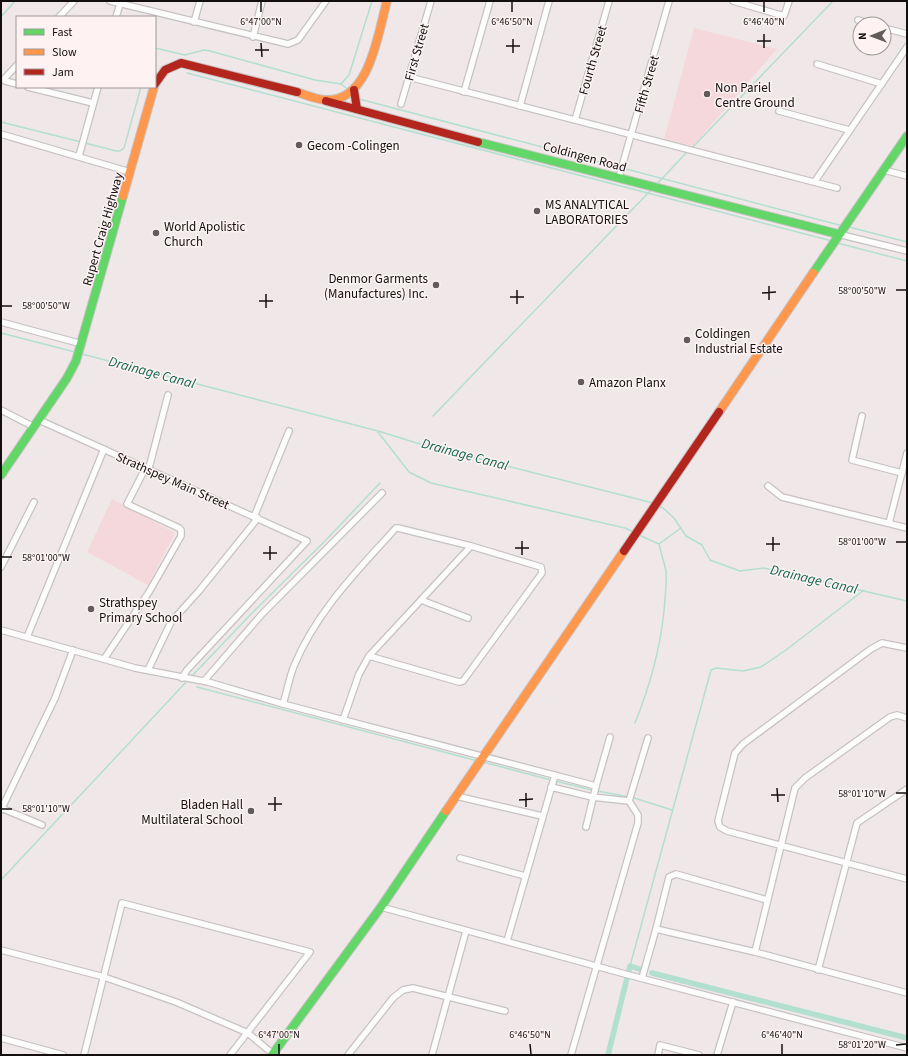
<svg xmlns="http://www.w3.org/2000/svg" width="908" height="1056" font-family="'Source Sans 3',sans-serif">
<rect width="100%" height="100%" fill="#f0e8e8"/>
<g fill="#f5d8db">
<path d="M694,28L777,49L693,146L664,139Z"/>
<path d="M112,499L175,533L148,585L87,552Z"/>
</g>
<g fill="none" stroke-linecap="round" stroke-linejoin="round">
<g stroke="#b2dfd0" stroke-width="1.5">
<path d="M1,17L15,1"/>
<path d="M155,48L185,55L204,50L210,51L315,80L341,84L349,75L372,1"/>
<path d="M187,73L832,241"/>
<path d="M341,84L349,90"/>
<path d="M359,99L843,226"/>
<path d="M1,122L81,142"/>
<path d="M85,143L116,151H120L124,148L141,87"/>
<path d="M691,149L833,1"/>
<path d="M656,185L688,151"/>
<path d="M849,227L907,242"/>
<path d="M837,243L907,261"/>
<path d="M1,333L75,352"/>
<path d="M82,354L378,431L420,444L653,503"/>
<path d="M433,416L652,189"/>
<path d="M378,432L409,472L431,483L625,528L634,532"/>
<path d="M658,506L663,508L674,518L686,536L702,545L710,560L740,571L764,568L907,601"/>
<path d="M639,535L659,544"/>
<path d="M191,677L254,611L325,541L380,483"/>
<path d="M197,687L478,761"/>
<path d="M635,723C650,686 660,650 664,611C665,598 667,584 666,571C664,562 661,553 659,544L681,528"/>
<path d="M483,762L551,780"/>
<path d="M555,781L592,790L634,798L672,810"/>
<path d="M1,880L188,680"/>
<path d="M630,966L711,670L716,668L743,671L761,667L786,650L864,590"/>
</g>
<g stroke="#b2dfd0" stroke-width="5.5">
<path d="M652,973L907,1038"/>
<path d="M608,1055L630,966L642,970"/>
</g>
<g stroke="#c7c2c2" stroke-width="8">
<g id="street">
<path d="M110,1L288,44L298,40L326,1"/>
<path d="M733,1L784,16L789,1"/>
<path d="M59,17L74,1"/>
<path d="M116,17L120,4"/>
<path d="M858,20L871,24"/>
<path d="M194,22L200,1"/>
<path d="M884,28L907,34"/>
<path d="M253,37L262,1"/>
<path d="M817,64L882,84"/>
<path d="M17,65L5,78V81L17,84"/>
<path d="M409,77L837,188"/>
<path d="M28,87L93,103"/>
<path d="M464,92L490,1"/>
<path d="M401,104L431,1"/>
<path d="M520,106L549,1"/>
<path d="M779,111L849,130"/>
<path d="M575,120L609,1"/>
<path d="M1,134L130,172"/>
<path d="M79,156L98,87"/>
<path d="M884,170L907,176"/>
<path d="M619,177L669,1"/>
<path d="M815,181L907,47"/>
<path d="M838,234L907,251"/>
<path d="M1,322L82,344"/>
<path d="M1,410L34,427"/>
<path d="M862,416L852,460L902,473"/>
<path d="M39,420L307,541L187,670L182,678"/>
<path d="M149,468L168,395"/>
<path d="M768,486L782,497L907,528"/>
<path d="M254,517L289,431"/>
<path d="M889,523L907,453"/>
<path d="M1,567L34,502"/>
<path d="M421,600L468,618"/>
<path d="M1,630L135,668L208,682L283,704L596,786L610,737"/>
<path d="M27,637L104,449"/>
<path d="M907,648L882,643L871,649L743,744L735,753L718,821L720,827L727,831L907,879"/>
<path d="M104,659L149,592L181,536V530L179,528L127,504L146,467"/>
<path d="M148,670L171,622L199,591L258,518"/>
<path d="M204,681L262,614L382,493"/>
<path d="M283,704C287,692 289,678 294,666C316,612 357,571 396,528H398L471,546L541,567L542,573L463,681L459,682L369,656"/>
<path d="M343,720L359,674L369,656L471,546"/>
<path d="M551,787L592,797L629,801"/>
<path d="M456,796L542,816"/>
<path d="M1,808L42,825"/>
<path d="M1,810L55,698L73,650"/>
<path d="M586,827L596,786"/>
<path d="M460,858L525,876"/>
<path d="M381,907L625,974L907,1048"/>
<path d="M656,929L669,877L676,874L767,900"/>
<path d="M507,941L555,775"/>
<path d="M1,950L104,977L176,1002L248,1033L273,1054"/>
<path d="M755,952L795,788L805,778L890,717L897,715L907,718"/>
<path d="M818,970L857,823L907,789"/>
<path d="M642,978L656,929L755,952L907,993"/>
<path d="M1,1038L63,1055"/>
<path d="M84,1055L122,903L310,952L230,1055"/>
<path d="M348,1055L393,998L403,990L413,988L505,1011"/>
<path d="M432,1055L466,931"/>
<path d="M571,1055L638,823V815L629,801L648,738"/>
<path d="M658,1055L660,1045L699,1055"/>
<path d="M717,1055L733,1002"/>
</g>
</g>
<g stroke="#c7c2c2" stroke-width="10">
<g id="fast">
<path d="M478,142L838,234"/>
<path d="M813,273L907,136"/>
<path d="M1,475L67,378L76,361L123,196"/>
<path d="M272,1055L381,907L446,811"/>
</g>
</g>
<g stroke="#c7c2c2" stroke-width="10">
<g id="slow">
<path d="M297,92C306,95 317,100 327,100C370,101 378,33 387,1"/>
<path d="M123,196L154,87"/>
<path d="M719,412L813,273"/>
<path d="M446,811L624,551"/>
</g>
</g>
<g stroke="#c7c2c2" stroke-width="10">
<g id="jam">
<path d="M155,84L165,70L181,63L297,92"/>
<path d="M354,90L357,109"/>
<path d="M326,101L478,142"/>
<path d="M624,551L719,412"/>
</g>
</g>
<use href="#street" stroke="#fdfcfc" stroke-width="5.5"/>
<use href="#fast" stroke="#63d668" stroke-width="8"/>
<use href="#slow" stroke="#ff974d" stroke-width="8"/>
<use href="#jam" stroke="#b3261e" stroke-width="8"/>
</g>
<path fill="none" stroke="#140f0f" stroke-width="1.5" d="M261,2V12M512,2V12M764,2V12M764,34V48M513,39V53M757,41H771M261,43L262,57M506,46H520M255,50H269M769,286V300M517,290V304M896,290H906M762,293L776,292M266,294V308M510,297H524M259,301H273M2,306H12M773,537V551M522,541V555M896,542H906M766,544H780M270,546V560M515,548H529M263,553H277M2,557H12M777,788L778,802M526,793V807M896,793H906M771,795H785M275,797V811M519,800L533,799M268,804H282M2,809H12M279,1044V1054M530,1044L531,1054M782,1044V1054M896,1045L906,1044"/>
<g fill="#615b5b" stroke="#fef2f3" stroke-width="1.5">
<circle cx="707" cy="94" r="4"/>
<circle cx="299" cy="145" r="4"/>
<circle cx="537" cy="211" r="4"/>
<circle cx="156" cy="233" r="4"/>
<circle cx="436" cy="285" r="4"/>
<circle cx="687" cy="340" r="4"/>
<circle cx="581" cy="382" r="4"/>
<circle cx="91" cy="609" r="4"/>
<circle cx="251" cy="811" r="4"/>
</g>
<g text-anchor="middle" stroke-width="3" stroke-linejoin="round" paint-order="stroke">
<g font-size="13" fill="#140f0f" stroke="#fef2f3">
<text transform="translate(416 52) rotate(-74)" y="5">First Street</text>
<text transform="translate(592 60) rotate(-74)" y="5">Fourth Street</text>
<text transform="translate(646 84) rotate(-74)" y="5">Fifth Street</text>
<text transform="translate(585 156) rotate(15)" y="5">Coldingen Road</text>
<text transform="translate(102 229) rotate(-74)" y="5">Rupert Craig Highway</text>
<text transform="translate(173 480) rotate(24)" y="5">Strathspey Main Street</text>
</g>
<g font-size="13" fill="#140f0f" stroke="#fef2f3" text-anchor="start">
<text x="715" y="92">Non Pariel<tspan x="715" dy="15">Centre Ground</tspan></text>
<text x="307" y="150">Gecom -Colingen</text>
<text x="545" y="209">MS ANALYTICAL<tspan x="545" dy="15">LABORATORIES</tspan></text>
<text x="164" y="231">World Apolistic<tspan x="164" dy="15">Church</tspan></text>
<text x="428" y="283" text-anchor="end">Denmor Garments<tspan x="428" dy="15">(Manufactures) Inc.</tspan></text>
<text x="695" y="338">Coldingen<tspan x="695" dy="15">Industrial Estate</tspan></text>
<text x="589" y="387">Amazon Planx</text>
<text x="99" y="607">Strathspey<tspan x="99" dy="15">Primary School</tspan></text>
<text x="243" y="809" text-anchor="end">Bladen Hall<tspan x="243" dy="15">Multilateral School</tspan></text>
</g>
<g font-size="14" font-style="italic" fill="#0f6651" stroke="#fef2f3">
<text transform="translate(152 372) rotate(15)" y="5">Drainage Canal</text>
<text transform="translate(465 454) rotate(15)" y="5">Drainage Canal</text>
<text transform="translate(814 579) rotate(13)" y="5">Drainage Canal</text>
</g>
</g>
<g font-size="10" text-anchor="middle" fill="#140f0f" stroke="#fef2f3" stroke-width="3" stroke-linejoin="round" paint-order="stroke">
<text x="261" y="25">6°47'00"N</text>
<text x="512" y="25">6°46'50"N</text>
<text x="764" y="25">6°46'40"N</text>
<text x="862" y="294">58°00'50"W</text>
<text x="46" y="309">58°00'50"W</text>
<text x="862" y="545">58°01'00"W</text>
<text x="46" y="561">58°01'00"W</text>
<text x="862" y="797">58°01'10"W</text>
<text x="46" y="812">58°01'10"W</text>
<text x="279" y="1038">6°47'00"N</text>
<text x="530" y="1038">6°46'50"N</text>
<text x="782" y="1038">6°46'40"N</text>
<text x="862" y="1048">58°01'20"W</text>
</g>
<rect width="908" height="1056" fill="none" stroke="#140f0f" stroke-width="4"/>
<rect x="16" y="16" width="140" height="72" fill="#fef2f3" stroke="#a09798"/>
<rect x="24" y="29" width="20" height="6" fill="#63d668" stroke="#a09798"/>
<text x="52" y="36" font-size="12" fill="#140f0f">Fast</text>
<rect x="24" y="49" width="20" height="6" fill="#ff974d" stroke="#a09798"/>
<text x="52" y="56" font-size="12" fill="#140f0f">Slow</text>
<rect x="24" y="69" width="20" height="6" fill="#b3261e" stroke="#a09798"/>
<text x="52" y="76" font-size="12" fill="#140f0f">Jam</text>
<g transform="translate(872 36) rotate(269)"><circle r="19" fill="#fef2f3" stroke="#a09798"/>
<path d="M0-3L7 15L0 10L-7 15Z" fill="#615b5b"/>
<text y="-6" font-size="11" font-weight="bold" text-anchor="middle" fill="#140f0f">N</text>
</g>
</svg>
